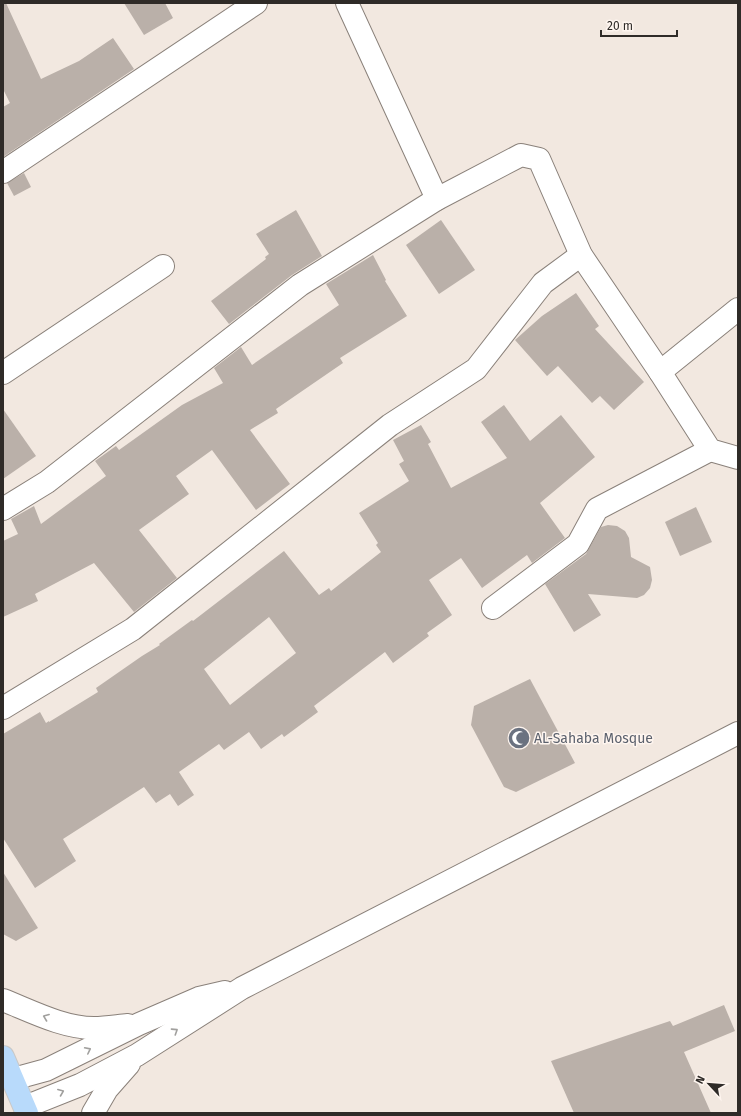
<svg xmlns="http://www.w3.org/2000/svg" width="741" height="1116" font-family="'Fira Sans',sans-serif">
<rect width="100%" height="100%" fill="#f2e8e0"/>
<g fill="#bab0a9" fill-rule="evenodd">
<path d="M3,3H6L41,79L79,61L113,38L134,69L3,157V107L10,103L3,89Z"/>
<path d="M124,3H165L173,18L144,35Z"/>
<path d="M24,173L31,187L14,196L7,183Z"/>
<path d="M296,210L322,256L292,275L229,324L211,301L266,259L265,257L269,254L256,234Z"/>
<path d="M441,220L475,270L439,294L406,245Z"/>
<path d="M373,255L386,280L385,281L407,316L340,358L343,363L276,409L278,413L250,430L290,484L256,510L212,450L176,476L189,494L139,530L177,578L134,612L94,563L35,594L38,601L3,617V541L18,534L11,519L34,506L41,524L106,476L95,461L116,446L119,450L182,405L223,383L214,368L241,347L252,365L339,305L326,284Z"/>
<path d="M576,293L599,326L595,329L644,382L614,410L600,396L592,403L558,366L547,376L515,340L542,316Z"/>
<path d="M504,405L530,441L561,415L595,457L540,503L565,538L532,563L527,555L482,588L461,558L429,580L452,615L427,633L429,636L393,663L385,652L314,706L318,712L284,737L282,734L261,749L249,732L224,750L219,744L179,772L194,795L178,806L170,794L156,803L144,787L63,839L76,861L35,888L3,838V734L40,712L46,723L49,721V722L98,692L96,688L142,656L160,645L159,644L192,620L193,621L284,551L319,595L329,588L331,591L381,552L376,545L378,543L359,513L409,481L399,464L404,461L393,440L421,425L431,442L428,444L451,488L507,458L481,422ZM269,617L296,653L230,705L204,669Z"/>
<path d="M3,409L36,456L3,479Z"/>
<path d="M696,507L712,542L680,556L665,522Z"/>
<path d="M608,525L617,526L625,531L629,538L631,557L650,567L652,580L650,588L644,595L637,598L588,594L601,615L574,632L545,584L586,554L601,527Z"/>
<path d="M530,679L575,763L516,792L504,787L471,725L474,706Z"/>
<path d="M3,872L38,928L16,941L3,934Z"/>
<path d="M724,1005L735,1031L684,1052L711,1113H574L551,1061L670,1021L673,1026Z"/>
</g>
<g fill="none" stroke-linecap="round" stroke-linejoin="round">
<g stroke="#8a817a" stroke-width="24">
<g id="minor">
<path d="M347,3L437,199"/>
<path d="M3,172L256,3"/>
<path d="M660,372L738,309"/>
<path d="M3,373L163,266"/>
<path d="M3,509L47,482L300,285L437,199L521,155L539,159L581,255L660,372L710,450L738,458"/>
<path d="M493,608L578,544L597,509L710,450"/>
<path d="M3,708L133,629L390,425L476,369L543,283L581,255"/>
<path d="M3,1000C31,1011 63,1028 94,1028C105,1028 117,1026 128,1025"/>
<path d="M13,1079L46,1070L139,1024L199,998L225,992"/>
<path d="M25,1107L80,1085L137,1055L242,988L738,733"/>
<path d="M93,1113L107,1089L129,1064"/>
</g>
</g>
<g stroke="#c9c8c7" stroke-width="24">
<path id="major" d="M3,1057L27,1113"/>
</g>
<use href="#minor" stroke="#fff" stroke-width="22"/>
<use href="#major" stroke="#b8dafb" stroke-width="22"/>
</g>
<defs><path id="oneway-chevron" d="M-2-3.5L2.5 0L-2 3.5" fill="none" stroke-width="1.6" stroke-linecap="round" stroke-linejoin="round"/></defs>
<g stroke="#a1a09e">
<use href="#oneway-chevron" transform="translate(46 1017) rotate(-159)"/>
<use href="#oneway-chevron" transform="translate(175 1031) rotate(-33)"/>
<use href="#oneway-chevron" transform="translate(88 1050) rotate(-27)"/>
<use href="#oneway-chevron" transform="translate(61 1092) rotate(-22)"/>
</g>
<defs>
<g id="mosque-disc" transform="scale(1.15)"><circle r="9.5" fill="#6b7280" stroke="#fef5ef"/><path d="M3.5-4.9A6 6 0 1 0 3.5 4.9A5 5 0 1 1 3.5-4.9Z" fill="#fff"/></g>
</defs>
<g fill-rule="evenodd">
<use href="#mosque-disc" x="519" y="738"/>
</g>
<g text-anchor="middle" stroke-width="3" stroke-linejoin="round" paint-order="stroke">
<g font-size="14" fill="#5b616d" stroke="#fef5ef" text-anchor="start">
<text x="534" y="743">AL-Sahaba Mosque</text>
</g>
</g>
<rect width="741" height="1116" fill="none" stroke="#2f2b28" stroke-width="8"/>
<g transform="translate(709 1084) rotate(296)" stroke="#fef5ef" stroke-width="3" paint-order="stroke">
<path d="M0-3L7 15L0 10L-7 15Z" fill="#2f2b28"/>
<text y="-6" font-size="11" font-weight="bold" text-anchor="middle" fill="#2f2b28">N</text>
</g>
<path d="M601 30v6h76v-6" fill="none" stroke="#2f2b28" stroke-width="2"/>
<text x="607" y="30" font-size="12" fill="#2f2b28" stroke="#fef5ef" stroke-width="3" paint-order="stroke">20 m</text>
</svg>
